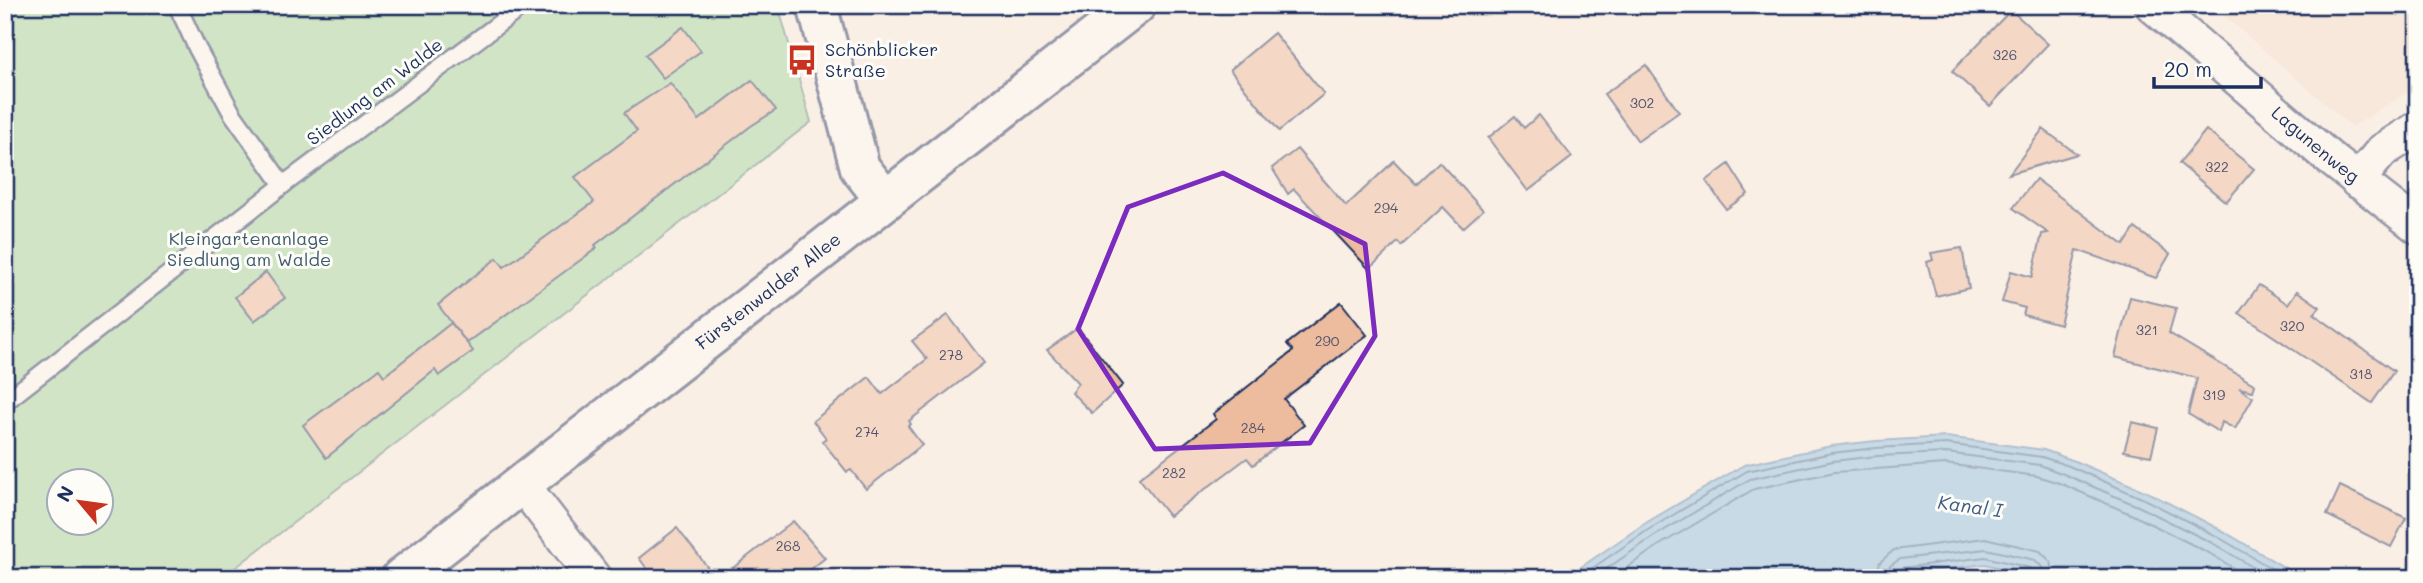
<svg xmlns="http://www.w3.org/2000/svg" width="2423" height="583" font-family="Mali,sans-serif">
<rect width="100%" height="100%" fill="#faefe5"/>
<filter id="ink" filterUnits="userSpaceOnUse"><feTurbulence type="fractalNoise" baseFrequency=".0143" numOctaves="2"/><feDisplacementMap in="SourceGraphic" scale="14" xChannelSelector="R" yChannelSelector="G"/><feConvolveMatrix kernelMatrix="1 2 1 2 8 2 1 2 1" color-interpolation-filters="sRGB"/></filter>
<g filter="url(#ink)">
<path fill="#f6dfcf" d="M2212,5H2418V85L2352,127Z"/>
<path fill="#9fdaa1" stroke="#5d8480" stroke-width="2" fill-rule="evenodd" d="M5,5H778L811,122L222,578H5ZM60,482H102V524H60Z"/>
<path fill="#89c1e7" stroke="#5d87b0" stroke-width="2" d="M1946,437L2044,450L2072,460L2147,492L2221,530L2302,578H2042L1985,564L1875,578H1565L1644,524L1744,465L1831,446L1876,441Z"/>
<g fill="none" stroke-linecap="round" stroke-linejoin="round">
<g stroke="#476995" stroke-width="2">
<path d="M1578,578L1648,530L1747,471L1832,453L1876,448L1946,444L2042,457L2069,466L2144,499L2218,537L2288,578"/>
<path d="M1593,578L1653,537L1750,479L1833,461L1877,456L1946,453L2040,465L2066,475L2140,507L2214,544L2271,578"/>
<path d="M1612,578L1658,546L1754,489L1835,472L1945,464L2037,476L2062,484L2135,516L2209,553L2250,578"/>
<path d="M1876,578L1880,562L1894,550L1985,538L2040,551L2051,562L2055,578"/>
<path d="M1887,578L1890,566L1900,559L1986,549L2035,560L2042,567L2044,578"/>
<path d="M1896,578L1897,572L1902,568L1985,557L2030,568L2035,572L2036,578"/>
</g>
</g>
<g fill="#edbb9d" stroke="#1b2f5e" stroke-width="2">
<path d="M2011,10L2048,44L1990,106L1952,71Z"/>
<path d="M683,27L701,51L663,78L645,55Z"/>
<path d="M1274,33L1324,94L1279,131L1230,70Z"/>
<path d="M1646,65L1679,112L1638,141L1604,94Z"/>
<path d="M752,80L776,110L751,126L595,245L597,248L467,343L438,305L497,258L504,267L594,202L575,177L637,131L624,113L670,83L699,120Z"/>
<path d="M1539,115L1572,157L1528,191L1488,138L1515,116L1524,128Z"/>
<path d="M2043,129L2077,154L2009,174Z"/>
<path d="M2206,130L2254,169L2226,202L2179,163Z"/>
<path d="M1297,149L1346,206L1394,161L1416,184L1439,162L1483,210L1463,228L1443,207L1401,246L1398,242L1369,269L1294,189L1288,194L1272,168Z"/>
<path d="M1729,164L1748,194L1726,209L1706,181Z"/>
<path d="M2036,179L2124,245L2135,228L2170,254L2156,278L2077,250L2060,325L2023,315L2025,308L2002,302L2011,271L2032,277L2042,234L2048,233L2013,208Z"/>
<path d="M1962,248L1969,288L1936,296L1927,262L1933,260L1931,253Z"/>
<path d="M266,272L285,298L254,321L235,297Z"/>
<path d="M2259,285L2288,304L2297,291L2320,307L2314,314L2394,371L2372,403L2239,313Z"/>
<path d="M2130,297L2176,308L2169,333L2255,385L2253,391L2239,388L2253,397L2235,429L2222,422L2219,432L2188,414L2197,378L2115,357Z"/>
<path d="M1341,302L1367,335L1284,399L1304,425L1253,465L1247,458L1169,516L1139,478L1216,419L1213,414L1293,351L1287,344Z"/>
<path d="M948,315L984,363L909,421L911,424L908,426L922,445L866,489L851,470L847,472L822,441L826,438L813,421L869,377L882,394L927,359L912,341Z"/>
<path d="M451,323L473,351L439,376L435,370L326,458L303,425L379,369L384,376Z"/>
<path d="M1078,328L1123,385L1092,413L1071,392L1078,383L1047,350Z"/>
<path d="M2132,422L2158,428L2151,456L2124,451Z"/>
<path d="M2340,486L2406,518L2391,547L2327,515Z"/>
<path d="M793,521L825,558L800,578H720Z"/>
<path d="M677,528L716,578H654L639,558Z"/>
</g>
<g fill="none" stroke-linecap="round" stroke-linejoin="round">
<g stroke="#1b2f5e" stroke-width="21">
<g id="service">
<path d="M177,5L197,48L232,113L283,185"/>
<path d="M5,402L283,185L524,5"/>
</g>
</g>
<g stroke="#1b2f5e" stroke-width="38">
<g id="minor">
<path id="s1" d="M2152,5L2327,156L2418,227"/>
<path d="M2357,181L2382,151L2418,128"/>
<path d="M521,483L594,578"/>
</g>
</g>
<g stroke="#1b2f5e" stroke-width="44">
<path id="tertiary" d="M817,5L860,168L885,200"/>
</g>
<g stroke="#1b2f5e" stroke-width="44">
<g id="secondary">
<path id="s2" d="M401,578L1136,5"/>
</g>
</g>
<use href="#service" stroke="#fdfcf7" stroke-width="16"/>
<use href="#minor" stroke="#fdfcf7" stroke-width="33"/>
<use href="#tertiary" stroke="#fdfcf7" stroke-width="38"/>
<use href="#secondary" stroke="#fdfcf7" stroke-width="38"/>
</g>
</g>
<path d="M0 0H2423V583H0ZM1223,173L1365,244L1375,336L1310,443L1155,449L1078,329L1128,207Z" fill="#faefe5" fill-opacity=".55" fill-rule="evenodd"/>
<path fill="none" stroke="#7b2cbf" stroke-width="5" stroke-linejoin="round" d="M1223,173L1365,244L1375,336L1310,443L1155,449L1078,329L1128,207Z"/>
<defs>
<g id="bus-bare" transform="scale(2.415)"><path d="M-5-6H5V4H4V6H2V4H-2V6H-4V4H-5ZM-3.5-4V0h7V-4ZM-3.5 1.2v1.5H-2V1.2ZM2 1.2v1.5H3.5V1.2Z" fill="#c8321e" stroke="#fdfcf7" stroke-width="2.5" paint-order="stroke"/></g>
</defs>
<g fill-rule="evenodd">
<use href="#bus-bare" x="802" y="60"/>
</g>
<g text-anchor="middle" stroke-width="6" stroke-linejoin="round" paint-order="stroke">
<g font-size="14" fill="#50526e">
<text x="2005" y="60">326</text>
<text x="1642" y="108">302</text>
<text x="2217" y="172">322</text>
<text x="1386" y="213">294</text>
<text x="2292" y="331">320</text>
<text x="2147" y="335">321</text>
<text x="1327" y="346">290</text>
<text x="951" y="360">278</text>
<text x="2361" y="379">318</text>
<text x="2214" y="400">319</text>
<text x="1253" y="433">284</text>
<text x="867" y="437">274</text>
<text x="1174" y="478">282</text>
<text x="788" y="551">268</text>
</g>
<g font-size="18" fill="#1b2f5e" stroke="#fdfcf7" text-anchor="start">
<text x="825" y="56">Schönblicker<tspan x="825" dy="21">Straße</tspan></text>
</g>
<g font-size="18" fill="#1b2f5e" stroke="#fdfcf7">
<text transform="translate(375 92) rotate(-37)" y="6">Siedlung am Walde</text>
<text dy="6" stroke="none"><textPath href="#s1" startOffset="215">Lagunenweg</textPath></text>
<text dy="6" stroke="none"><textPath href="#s2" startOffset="466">Fürstenwalder Allee</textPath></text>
</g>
<g font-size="18" fill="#3c5a6f" stroke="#fdfcf7">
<text x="249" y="245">Kleingartenanlage<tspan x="249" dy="21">Siedlung am Walde</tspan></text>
</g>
<g font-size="19" font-style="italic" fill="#3c5b87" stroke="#fdfcf7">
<text transform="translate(1970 506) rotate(8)" y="7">Kanal I</text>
</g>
</g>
<rect width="2423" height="583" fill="none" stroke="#fdfcf7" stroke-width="28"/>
<rect x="14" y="14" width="2395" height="555" fill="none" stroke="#1b2f5e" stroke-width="2.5" filter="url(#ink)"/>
<g transform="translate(80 502) rotate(299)"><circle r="33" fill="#fdfcf7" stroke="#a3aaba" stroke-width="2"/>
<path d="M0-5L12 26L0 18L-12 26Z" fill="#c8321e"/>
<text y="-10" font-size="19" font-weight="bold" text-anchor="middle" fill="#1b2f5e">N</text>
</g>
<path d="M2154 77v10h107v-10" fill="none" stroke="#1b2f5e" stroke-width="3.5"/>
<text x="2164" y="77" font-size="21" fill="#1b2f5e" stroke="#fdfcf7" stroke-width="5" paint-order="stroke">20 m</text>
</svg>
